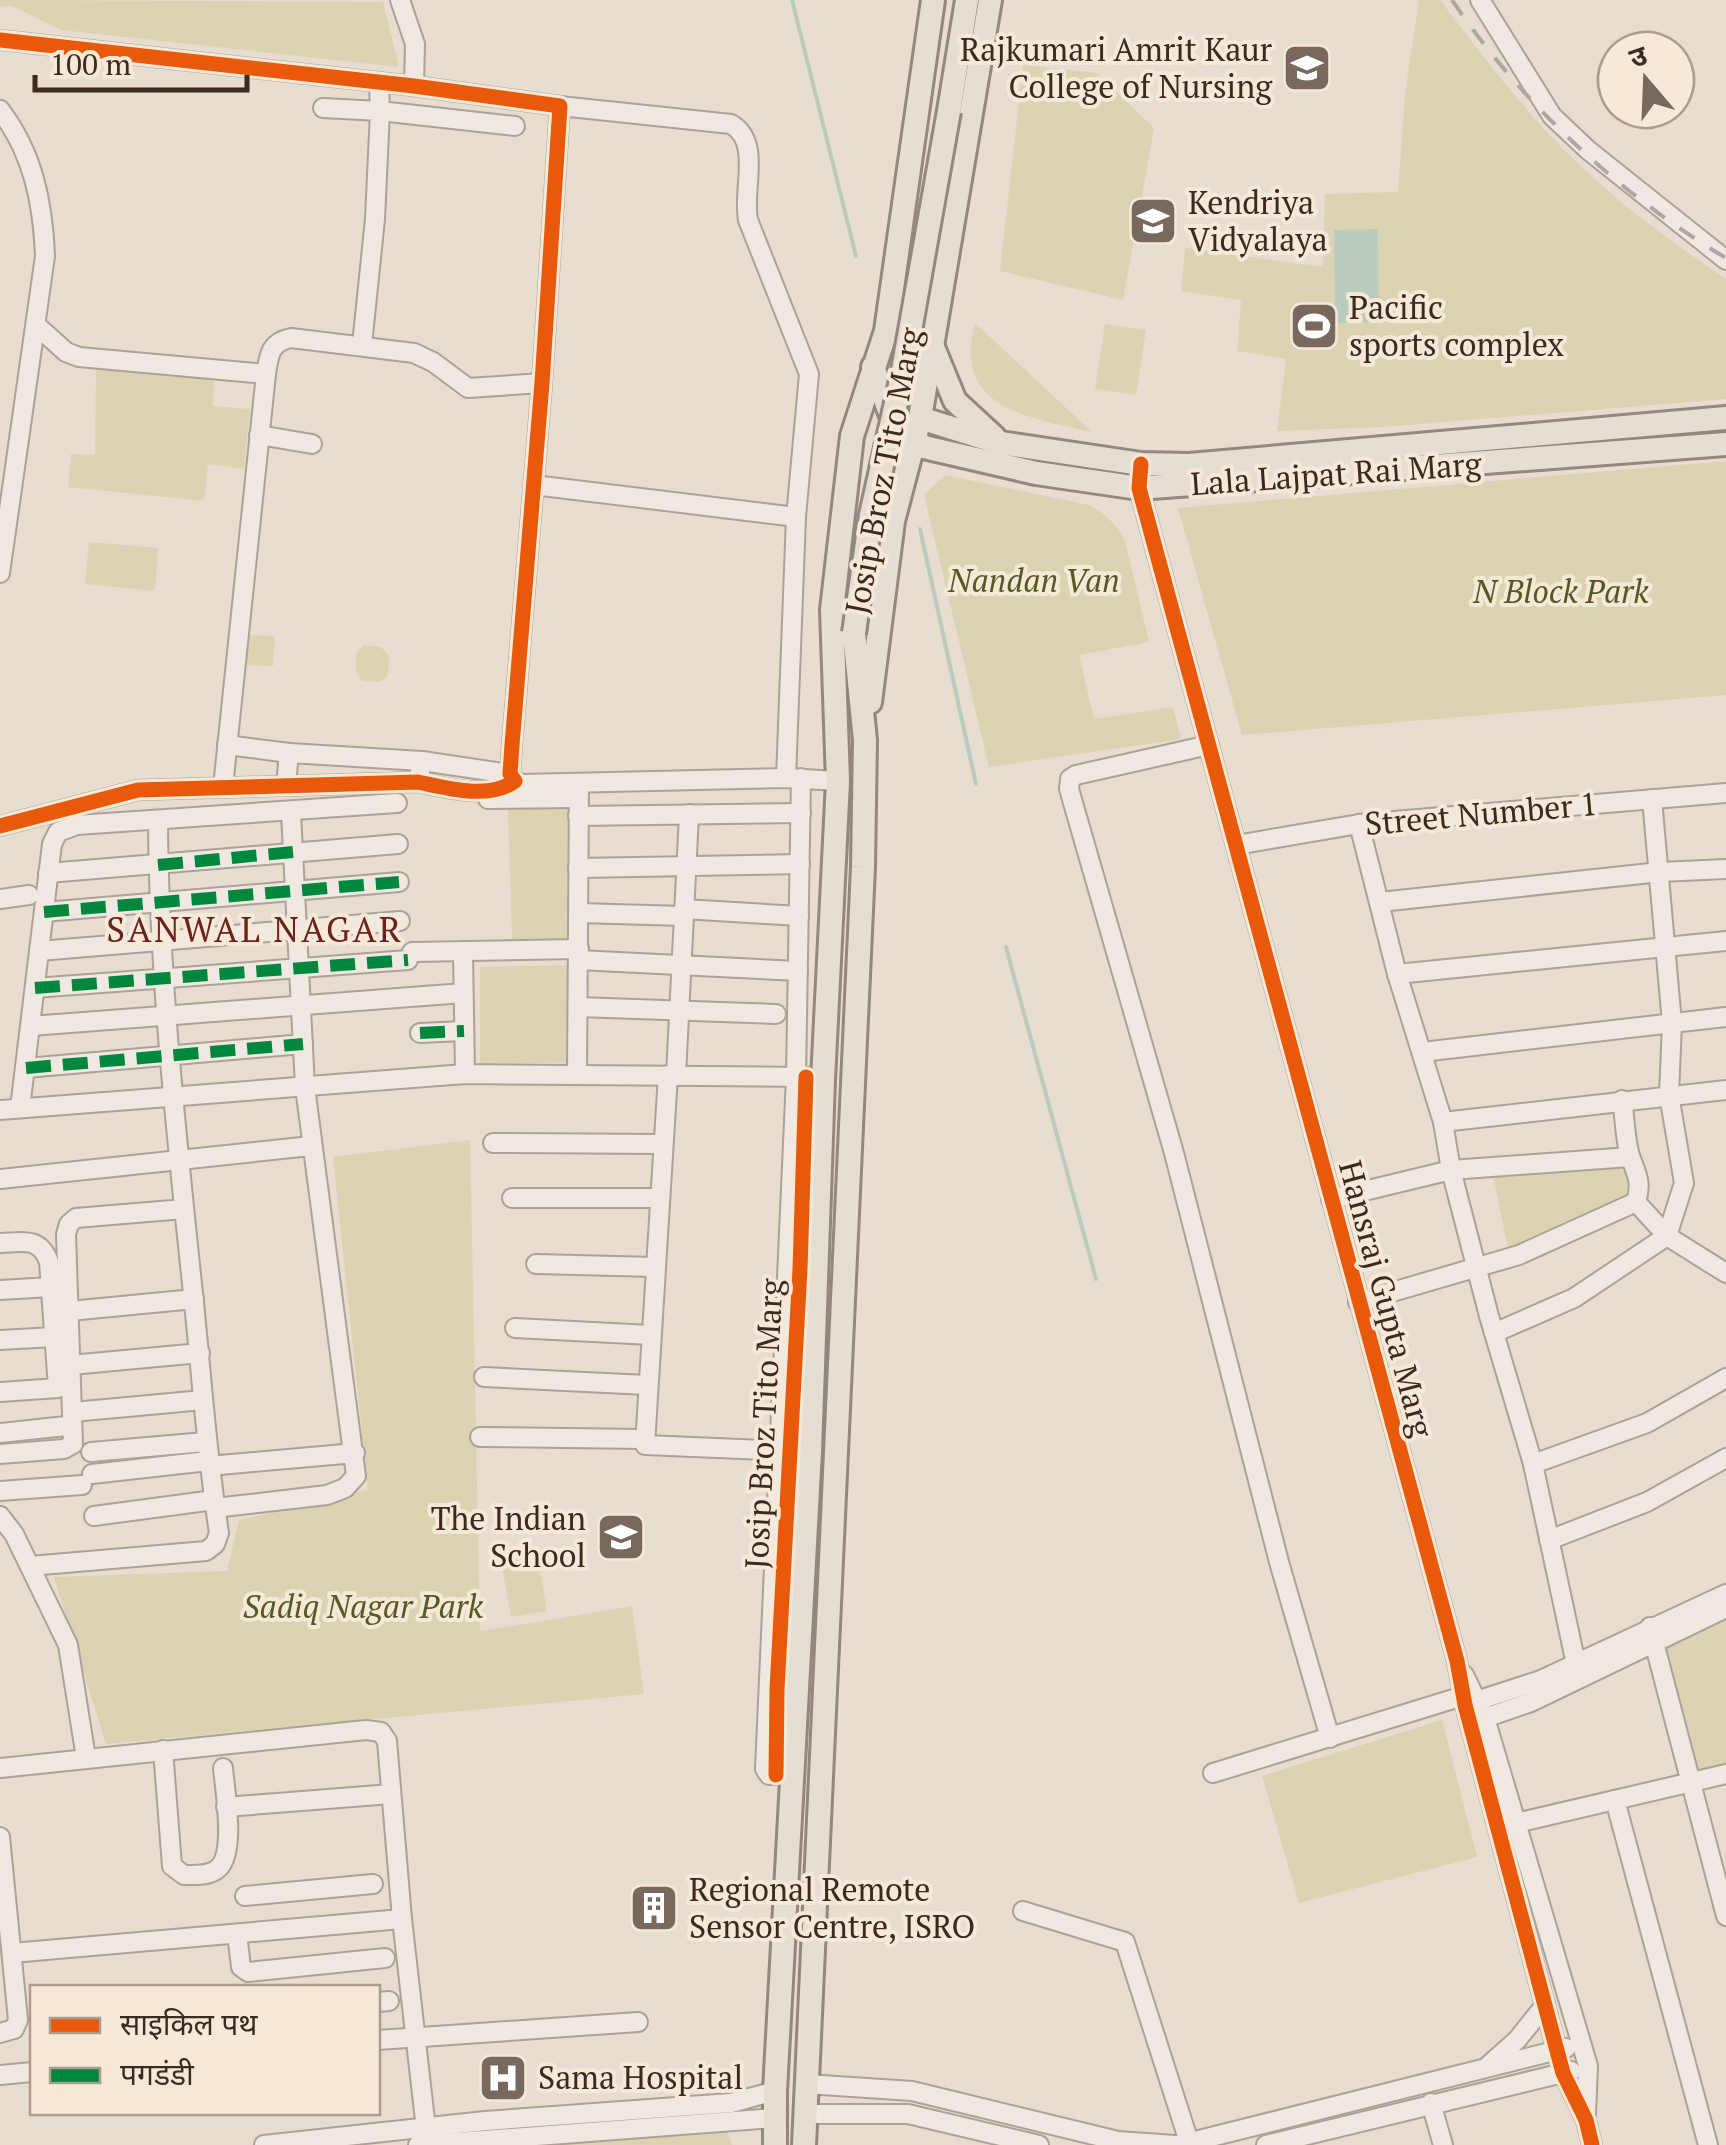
<svg xmlns="http://www.w3.org/2000/svg" width="1726" height="2145" font-family="'PT Serif','Noto Sans Devanagari',serif">
<rect width="100%" height="100%" fill="#e7ddd0"/>
<g fill="#dad4b2">
<path d="M0,0L383,2L399,67L61,30L12,6L0,7Z"/>
<path d="M1419,0H1440C1479,51 1518,103 1563,149C1612,198 1668,240 1726,279V399L1383,427L1277,431L1286,359L1237,351L1241,300L1181,291L1185,248L1323,267L1325,194L1398,192L1405,94Z"/>
<path d="M1023,65L1097,73L1154,128L1123,300L1000,271Z"/>
<path d="M975,323L1092,432C1028,417 952,409 975,323Z"/>
<path d="M1105,324L1146,330L1136,395L1095,389Z"/>
<path d="M96,366L214,379L213,406L250,409L244,469L208,464L204,501L68,487L71,454L95,455Z"/>
<path d="M1726,461V695L1242,735L1178,508Z"/>
<path d="M945,475L1089,505C1106,514 1116,524 1125,541L1149,642L1079,655L1094,719L1173,707L1181,739L989,767L924,495Z"/>
<path d="M89,542L158,548L155,591L85,584Z"/>
<path d="M246,635L275,636L273,666L242,665Z"/>
<path d="M364,645L381,647L389,656L388,675L380,682L362,681L356,672V654Z"/>
<path d="M568,805L577,941L512,939L508,810Z"/>
<path d="M571,965L568,1062L480,1065V967Z"/>
<path d="M470,1140L480,1631L632,1606L644,1694L106,1744L54,1577L227,1571L239,1520L368,1490L333,1157Z"/>
<path d="M1621,1163L1628,1172L1626,1196L1510,1258L1493,1175Z"/>
<path d="M537,1553L547,1611L511,1617L501,1561Z"/>
<path d="M1726,1614V1771L1695,1774L1658,1644Z"/>
<path d="M1442,1720L1477,1857L1299,1903L1262,1776Z"/>
<path d="M726,2127L732,2145H541Z"/>
</g>
<path fill="#bbccbf" d="M1378,229L1379,322L1335,323L1334,230Z"/>
<g fill="none" stroke-linecap="round" stroke-linejoin="round">
<g stroke="#bbccbf" stroke-width="4">
<path d="M792,0L856,256"/>
<path d="M920,529L976,784"/>
<path d="M1006,947L1096,1279"/>
</g>
<g stroke="#ada298" stroke-width="22">
<g id="minor">
<path d="M400,0L415,44L414,86"/>
<path d="M1480,0L1552,116L1588,150L1726,260"/>
<path d="M0,40L414,86L560,106L542,383L512,745L510,774L515,781C490,800 446,788 418,782L138,790L0,826"/>
<path d="M379,84L380,111L515,126"/>
<path d="M560,106L731,124C762,142 742,189 748,220L809,374L796,517L786,778"/>
<path d="M323,108L380,111L375,219L362,345"/>
<path d="M0,110C33,153 43,203 45,256L0,573"/>
<path d="M36,325L66,352L79,357L266,374"/>
<path d="M259,435L312,444"/>
<path d="M1140,478L1139,488L1457,1661L1465,1705L1563,2073L1586,2120L1592,2145"/>
<path d="M534,485L796,517"/>
<path d="M227,745L289,753"/>
<path d="M1209,745L1076,775L1070,779L1069,789L1174,1153L1279,1562L1330,1738"/>
<path d="M422,761L510,774"/>
<path d="M515,781L522,784L786,778L838,781"/>
<path d="M286,785L289,753L422,761L418,782"/>
<path d="M223,787L266,374C269,355 270,342 291,338L414,353L433,362L468,388L542,383"/>
<path d="M488,799L578,798"/>
<path d="M578,816L801,813"/>
<path d="M1359,824L1397,974L1443,1122L1451,1170L1489,1316L1533,1464L1576,1664"/>
<path d="M1236,845L1359,824L1726,793"/>
<path d="M578,868L800,864"/>
<path d="M48,873L398,844"/>
<path d="M0,899L29,895"/>
<path d="M1380,902L1660,872L1726,869"/>
<path d="M684,909L799,916"/>
<path d="M44,912L399,882"/>
<path d="M579,913L684,916"/>
<path d="M39,951L400,921"/>
<path d="M463,951L465,1074"/>
<path d="M412,952L579,949"/>
<path d="M578,960L798,971"/>
<path d="M1397,974L1726,941"/>
<path d="M35,988L408,960"/>
<path d="M578,1007L776,1014"/>
<path d="M31,1026L463,993"/>
<path d="M420,1033L464,1031"/>
<path d="M1422,1052L1726,1017"/>
<path d="M26,1068L303,1044"/>
<path d="M577,1075L579,783"/>
<path d="M668,1075L645,1445L810,1452"/>
<path d="M676,1076L689,814"/>
<path d="M20,1108L52,844L58,832L77,825L397,803"/>
<path d="M0,1110L465,1074L808,1077"/>
<path d="M1443,1122L1726,1090"/>
<path d="M493,1143L663,1144"/>
<path d="M0,1179L311,1146"/>
<path d="M512,1198H660"/>
<path d="M1331,1199L1451,1170L1630,1157"/>
<path d="M1636,1202L1667,1236L1726,1273"/>
<path d="M0,1243C24,1242 40,1237 49,1262L58,1388L0,1392"/>
<path d="M536,1264L655,1267"/>
<path d="M0,1290L51,1287"/>
<path d="M1358,1302L1519,1255L1636,1202C1642,1182 1637,1175 1630,1156C1625,1140 1625,1118 1622,1100"/>
<path d="M70,1311L194,1299"/>
<path d="M515,1328L651,1335"/>
<path d="M1494,1333L1574,1298L1667,1236L1684,1183L1669,1095L1672,1023L1652,799"/>
<path d="M0,1340L54,1337"/>
<path d="M71,1365L200,1353"/>
<path d="M484,1377L647,1385"/>
<path d="M73,1412L203,1400"/>
<path d="M0,1433L66,1426L70,1423"/>
<path d="M480,1437L644,1439"/>
<path d="M91,1452L205,1442"/>
<path d="M0,1454L64,1449L73,1444L66,1234L69,1224L76,1218L184,1209"/>
<path d="M1533,1464L1647,1423L1726,1378"/>
<path d="M209,1466L355,1453"/>
<path d="M92,1474L208,1461"/>
<path d="M0,1491L82,1485"/>
<path d="M215,1508L327,1495L345,1488L356,1476L305,1087L291,813"/>
<path d="M0,1516L14,1534L68,1645L86,1758"/>
<path d="M94,1516L214,1500"/>
<path d="M1549,1540L1647,1502L1726,1458"/>
<path d="M30,1566L206,1551L215,1544L219,1533C206,1450 201,1367 192,1284C176,1130 159,977 158,822"/>
<path d="M1650,1627L1726,1916"/>
<path d="M1464,1675L1485,1718L1588,2066L1586,2114"/>
<path d="M1470,1703L1541,1680L1726,1594"/>
<path d="M1476,1721L1531,1702L1726,1608"/>
<path d="M163,1750L172,1866L184,1875C195,1875 207,1876 216,1870C237,1857 225,1792 223,1768"/>
<path d="M0,1768L366,1730L381,1732L387,1741L402,1919L426,2129"/>
<path d="M1213,1773L1463,1696"/>
<path d="M793,1775H769L765,1769L796,1077L801,778"/>
<path d="M1615,1800L1708,2145"/>
<path d="M226,1807L391,1794"/>
<path d="M1516,1823L1726,1774"/>
<path d="M0,1837L18,2020L14,2029L0,2033"/>
<path d="M245,1896L373,1884"/>
<path d="M1023,1911L1125,1942L1190,2145"/>
<path d="M237,1934L241,1967L248,1972L385,1958"/>
<path d="M12,1953L402,1919"/>
<path d="M378,2002L389,2001"/>
<path d="M378,2040L638,2022"/>
<path d="M1489,2065L1517,2040L1545,2005"/>
<path d="M0,2075L32,2072"/>
<path d="M807,2084L912,2091L1118,2141L1175,2145"/>
<path d="M1431,2103L1443,2145"/>
<path d="M804,2114H908L1039,2145"/>
<path d="M264,2145L485,2121L731,2103L775,2091"/>
<path d="M418,2145L774,2118"/>
<path d="M1179,2145L1566,2048"/>
<path d="M1266,2145L1571,2071"/>
</g>
</g>
<g stroke="#92887f" stroke-width="28">
<g id="major">
<path d="M949,111L967,0"/>
<path d="M932,345L955,401L994,437"/>
<path d="M873,367L890,413L907,435L924,447L1036,473L1139,488L1726,444"/>
<path d="M920,418L1000,443L1141,464L1189,465L1726,418"/>
<path d="M870,702L893,521L920,418L990,0"/>
<path d="M775,2145V2091L810,1452L823,1080L838,781L832,610L852,436L886,331L933,0"/>
<path d="M804,2145L863,867L865,740L854,633"/>
</g>
</g>
<use href="#minor" stroke="#efe9e2" stroke-width="18"/>
<use href="#major" stroke="#e7ded3" stroke-width="22"/>
<path stroke="#aea8a2" stroke-width="4" stroke-dasharray="18 18" stroke-linecap="butt" d="M1452,0C1522,104 1619,194 1726,258"/>
<g stroke="#92887f" stroke-width="28" stroke-linecap="butt">
<path id="major-bridge" d="M854,633L871,515L902,376L949,111"/>
</g>
<use href="#major-bridge" stroke="#e7ded3" stroke-width="22"/>
<g stroke="#00873e" stroke-width="12" stroke-dasharray="25 12" stroke-linecap="butt">
<path d="M158,865L293,852"/>
<path d="M44,912L399,882"/>
<path d="M35,988L408,960"/>
<path d="M420,1033L464,1031"/>
<path d="M26,1068L303,1044"/>
</g>
<g stroke="#f7e9d7" stroke-width="21">
<g id="cycleway">
<path d="M0,40L414,86L560,106L542,383L512,745L510,774L515,781C490,800 446,788 418,782L138,790L0,826"/>
<path d="M1141,464L1139,488L1457,1661L1465,1705L1563,2073L1586,2120L1592,2145"/>
<path d="M776,1775L777,1689L800,1269L806,1077"/>
</g>
</g>
<use href="#cycleway" stroke="#e8590c" stroke-width="15"/>
</g>
<defs>
<g id="university-square" transform="scale(2.5)"><rect x="-9" y="-9" width="18" height="18" rx="4" fill="#78685d" stroke="#f7e9d7"/><path d="M0-5L7-2L0 1L-7-2ZM-4 1L0 2.5L4 1V4Q0 6-4 4Z" fill="#fff"/></g>
<g id="school-square" transform="scale(2.5)"><rect x="-9" y="-9" width="18" height="18" rx="4" fill="#78685d" stroke="#f7e9d7"/><path d="M0-5L7-2L0 1L-7-2ZM-4 1L0 2.5L4 1V4Q0 6-4 4Z" fill="#fff"/></g>
<g id="stadium-square" transform="scale(2.5)"><rect x="-9" y="-9" width="18" height="18" rx="4" fill="#78685d" stroke="#f7e9d7"/><path d="M0-5a6.5 5 0 1 0 0 10a6.5 5 0 1 0 0-10ZM-3.5-1.8h7v3.6h-7Z" fill="#fff"/></g>
<g id="building-square" transform="scale(2.5)"><rect x="-9" y="-9" width="18" height="18" rx="4" fill="#78685d" stroke="#f7e9d7"/><path d="M-4-6H4V6H1V3H-1V6H-4ZM-2.5-4.3h1.7v1.8h-1.7ZM.8-4.3h1.7v1.8H.8ZM-2.5-1h1.7V.8h-1.7ZM.8-1h1.7V.8H.8Z" fill="#fff"/></g>
<g id="hospital-square" transform="scale(2.5)"><rect x="-9" y="-9" width="18" height="18" rx="4" fill="#78685d" stroke="#f7e9d7"/><path d="M-5-5h3v3.5h4V-5h3V5h-3V1.5h-4V5h-3Z" fill="#fff"/></g>
</defs>
<g fill-rule="evenodd">
<use href="#university-square" x="1307" y="68"/>
<use href="#school-square" x="1153" y="221"/>
<use href="#stadium-square" x="1314" y="326"/>
<use href="#school-square" x="621" y="1537"/>
<use href="#building-square" x="654" y="1908"/>
<use href="#hospital-square" x="503" y="2078"/>
</g>
<g text-anchor="middle" stroke-width="8" stroke-linejoin="round" paint-order="stroke">
<g font-size="32" fill="#3d291f" stroke="#f7e9d7" text-anchor="start">
<text x="1272" y="61" text-anchor="end">Rajkumari Amrit Kaur<tspan x="1272" dy="37">College of Nursing</tspan></text>
<text x="1188" y="214">Kendriya<tspan x="1188" dy="37">Vidyalaya</tspan></text>
<text x="1349" y="319">Pacific<tspan x="1349" dy="37">sports complex</tspan></text>
<text x="586" y="1530" text-anchor="end">The Indian<tspan x="586" dy="37">School</tspan></text>
<text x="689" y="1901">Regional Remote<tspan x="689" dy="37">Sensor Centre, ISRO</tspan></text>
<text x="538" y="2089">Sama Hospital</text>
</g>
<g font-size="32" fill="#3d291f" stroke="#f7e9d7">
<text transform="translate(884 471) rotate(-79)" y="11">Josip Broz Tito Marg</text>
<text transform="translate(1336 474) rotate(-4)" y="11">Lala Lajpat Rai Marg</text>
<text transform="translate(1481 814) rotate(-5)" y="11">Street Number 1</text>
<text transform="translate(1386 1299) rotate(75)" y="11">Hansraj Gupta Marg</text>
<text transform="translate(764 1424) rotate(-87)" y="11">Josip Broz Tito Marg</text>
</g>
<g font-size="32" font-style="italic" fill="#555a25" stroke="#f7e9d7">
<text x="1034" y="592">Nandan Van</text>
<text x="1561" y="603">N Block Park</text>
<text x="363" y="1618">Sadiq Nagar Park</text>
</g>
<g font-size="35" letter-spacing="2.5" fill="#6c211d" stroke="#f7e9d7">
<text x="255" y="942">SANWAL NAGAR</text>
</g>
</g>
<rect x="30" y="1985" width="350" height="130" fill="#f7e9d7" stroke="#ad9c8d" stroke-width="2.5"/>
<rect x="50" y="2018" width="50" height="15" fill="#e8590c" stroke="#ad9c8d" stroke-width="2.5"/>
<text x="120" y="2035" font-size="30" fill="#3d291f">साइकिल पथ</text>
<rect x="50" y="2068" width="50" height="15" fill="#00873e" stroke="#ad9c8d" stroke-width="2.5"/>
<text x="120" y="2085" font-size="30" fill="#3d291f">पगडंडी</text>
<g transform="translate(1646 80) rotate(341)"><circle r="48" fill="#f7e9d7" stroke="#ad9c8d" stroke-width="2.5"/>
<path d="M0-8L18 38L0 25L-18 38Z" fill="#78685d"/>
<text y="-15" font-size="28" font-weight="bold" text-anchor="middle" fill="#3d291f">उ</text>
</g>
<path d="M35 75v15h212v-15" fill="none" stroke="#3d291f" stroke-width="5"/>
<text x="50" y="75" font-size="30" fill="#3d291f" stroke="#f7e9d7" stroke-width="8" paint-order="stroke">100 m</text>
</svg>
